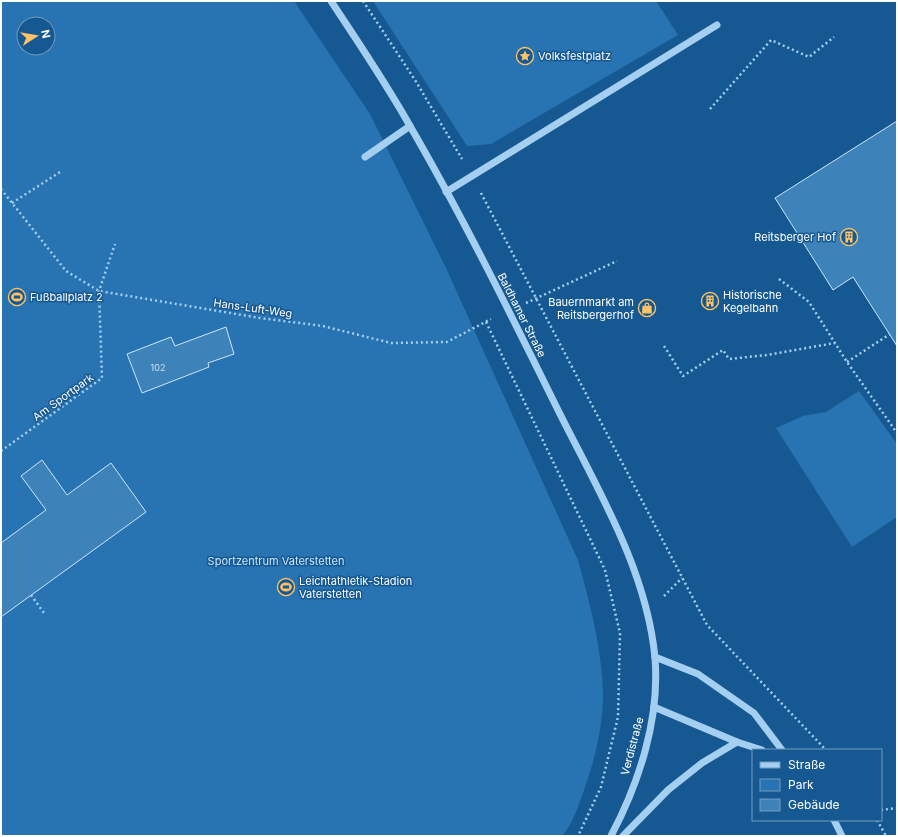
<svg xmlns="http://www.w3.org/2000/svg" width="898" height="837" font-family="Inter,sans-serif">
<rect width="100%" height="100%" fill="#165992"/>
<g fill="#2873b1" fill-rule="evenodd">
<path d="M1,1H294L370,114L446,268L578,560C590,603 602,649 603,694C603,727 595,759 584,790C578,806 574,822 562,836H1ZM24,24H48V48H24Z"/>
<path d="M373,1H656L678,35L491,144L467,146Z"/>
<path d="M859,391L897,444V517L852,547L776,428L803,416L826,412Z"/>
</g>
<g fill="#3e82ba" stroke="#cbe6fc">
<path d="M897,121V346L853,277L833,290L775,198Z"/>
<path d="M226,327L234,354L208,363L209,367L142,393L127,354L171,337L175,346Z"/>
<path d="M42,460L67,495L111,463L146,512L1,617V543L46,510L21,476Z"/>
</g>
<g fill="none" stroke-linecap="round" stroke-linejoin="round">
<g stroke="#a4cff1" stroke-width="2.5" stroke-dasharray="2 3" stroke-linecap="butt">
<path d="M363,1L415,80L462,159"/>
<path d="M710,109L771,40L809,57L834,37"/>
<path d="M1,189L66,271L99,291L260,318L323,326L391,343L447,342L491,319"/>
<path d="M481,193L707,625L826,750"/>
<path d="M12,203L60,172"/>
<path d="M779,279L809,302L847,362L897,433"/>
<path d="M526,303L617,261"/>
<path d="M486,322L605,570L620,633L618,717L601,787L578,836"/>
<path d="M664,346L683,376L723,350L729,359L767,355L835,343"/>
<path d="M847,362L890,334"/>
<path d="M1,451L102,378L99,291L115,244"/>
<path d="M31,595L44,613"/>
<path d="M664,596L682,578"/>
<path d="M881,810L897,808"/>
<path d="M877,820L886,836"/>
</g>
<g stroke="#a4cff1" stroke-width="7">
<path d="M331,1C358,42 386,83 410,126C464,219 512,317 560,414C598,490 647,571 655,658C660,719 639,783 611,836"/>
<path d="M365,157L410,126"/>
<path d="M446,192L717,25"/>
<path d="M655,657L698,674L754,713L782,750"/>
<path d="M654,707L737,742L762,750"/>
<path d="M834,820L842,836"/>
<path d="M623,836L668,790L702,763L737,742"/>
</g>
</g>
<defs>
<g id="sight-ring" transform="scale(0.9)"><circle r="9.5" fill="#165992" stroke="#ffc264" stroke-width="1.5"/><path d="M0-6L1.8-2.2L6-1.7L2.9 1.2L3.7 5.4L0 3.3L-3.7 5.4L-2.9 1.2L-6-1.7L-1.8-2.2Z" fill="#ffc264"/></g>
<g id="building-ring" transform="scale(0.9)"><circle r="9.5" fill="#165992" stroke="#ffc264" stroke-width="1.5"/><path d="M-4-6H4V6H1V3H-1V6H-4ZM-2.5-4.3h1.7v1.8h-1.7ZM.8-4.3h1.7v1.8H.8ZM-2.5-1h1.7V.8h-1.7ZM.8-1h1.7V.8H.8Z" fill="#ffc264"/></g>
<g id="stadium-ring" transform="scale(0.9)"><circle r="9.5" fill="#165992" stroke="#ffc264" stroke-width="1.5"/><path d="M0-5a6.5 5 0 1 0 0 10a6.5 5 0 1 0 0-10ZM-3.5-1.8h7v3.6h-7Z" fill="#ffc264"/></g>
<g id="shop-ring" transform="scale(0.9)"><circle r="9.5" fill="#165992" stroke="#ffc264" stroke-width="1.5"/><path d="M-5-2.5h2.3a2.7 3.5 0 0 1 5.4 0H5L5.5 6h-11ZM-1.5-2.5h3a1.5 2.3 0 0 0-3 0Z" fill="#ffc264"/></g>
</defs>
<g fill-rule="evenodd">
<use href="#sight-ring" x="525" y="56"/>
<use href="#building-ring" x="849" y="237"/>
<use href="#stadium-ring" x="17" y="297"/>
<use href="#building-ring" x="710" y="301"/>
<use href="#shop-ring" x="647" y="308"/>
<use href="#stadium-ring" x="286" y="587"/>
</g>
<g text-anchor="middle" stroke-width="3" stroke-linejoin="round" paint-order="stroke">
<g font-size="9" fill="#cfe0ee">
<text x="158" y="371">102</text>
</g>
<g font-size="11" fill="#fff" stroke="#165992" text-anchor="start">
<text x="538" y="60">Volksfestplatz</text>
<text x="836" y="241" text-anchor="end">Reitsberger Hof</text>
<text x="723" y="299">Historische<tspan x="723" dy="13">Kegelbahn</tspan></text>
<text x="30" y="301">Fußballplatz 2</text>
<text x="634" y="306" text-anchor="end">Bauernmarkt am<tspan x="634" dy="13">Reitsbergerhof</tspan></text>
<text x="299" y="585">Leichtathletik-Stadion<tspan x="299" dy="13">Vaterstetten</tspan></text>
</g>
<g font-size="11" fill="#fff" stroke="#165992">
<text transform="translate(253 308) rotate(8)" y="4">Hans-Luft-Weg</text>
<text transform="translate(522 315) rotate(63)" y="4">Baldhamer Straße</text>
<text transform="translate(63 397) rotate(-36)" y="4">Am Sportpark</text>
<text transform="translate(632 746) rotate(-75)" y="4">Verdistraße</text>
</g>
<g font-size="11" fill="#cbe6fc" stroke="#165992">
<text x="276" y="565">Sportzentrum Vaterstetten</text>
</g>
</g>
<rect width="898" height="837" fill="none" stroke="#ffffff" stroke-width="4"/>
<rect x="752" y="749" width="130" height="72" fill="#165992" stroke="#739bbe"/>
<rect x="760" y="762" width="20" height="6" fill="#a4cff1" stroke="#739bbe"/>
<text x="788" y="769" font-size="12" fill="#ffffff">Straße</text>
<rect x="760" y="779" width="20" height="12" fill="#2873b1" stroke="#739bbe"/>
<text x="788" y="789" font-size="12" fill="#ffffff">Park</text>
<rect x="760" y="799" width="20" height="12" fill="#3e82ba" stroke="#739bbe"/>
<text x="788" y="809" font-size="12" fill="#ffffff">Gebäude</text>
<g transform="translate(36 36) rotate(78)"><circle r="19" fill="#165992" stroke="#739bbe"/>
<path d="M0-3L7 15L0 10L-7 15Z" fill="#ffc264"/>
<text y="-6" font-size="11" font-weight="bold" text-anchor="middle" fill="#ffffff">N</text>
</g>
</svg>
